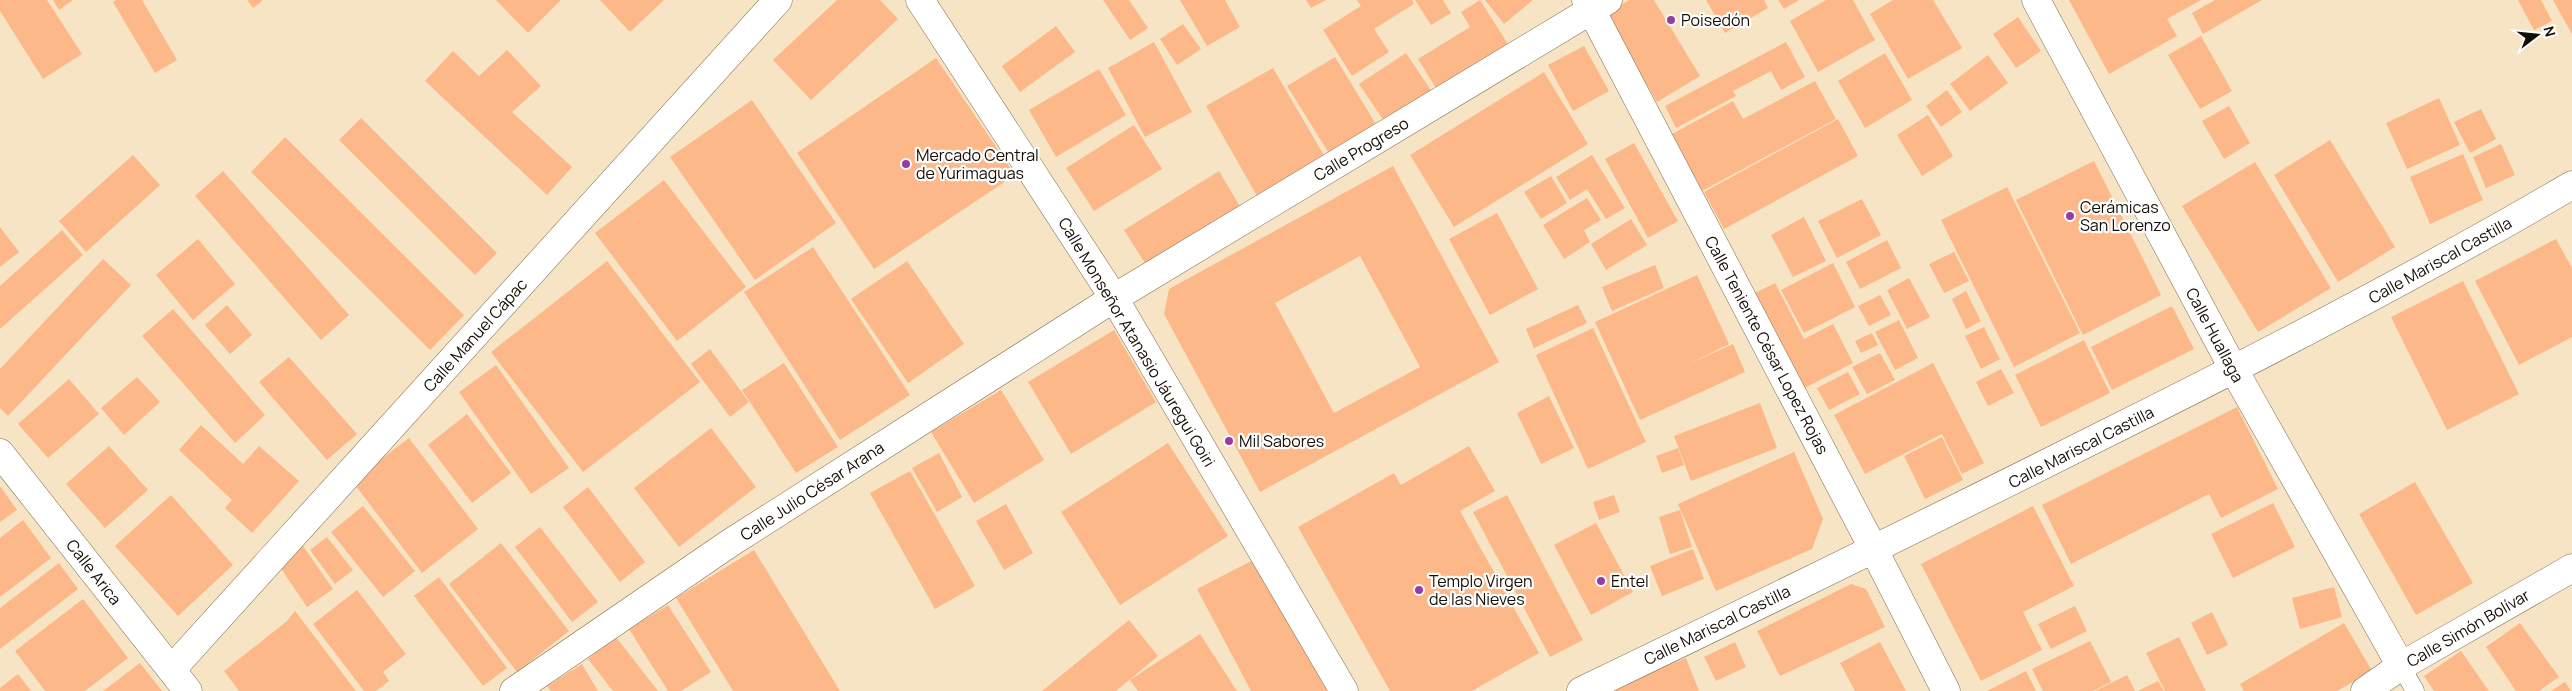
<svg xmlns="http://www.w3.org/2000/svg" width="2572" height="691" font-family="Manrope,sans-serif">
<rect width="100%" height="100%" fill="#f7e4c4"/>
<g fill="#fdb889" fill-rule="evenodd">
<path d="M0,0H47L82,54L43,79L0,11Z"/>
<path d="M53,0H73L59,10Z"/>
<path d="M116,0H142L177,60L155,73L113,2Z"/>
<path d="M247,0H263L253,8Z"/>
<path d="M496,0H561L528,33Z"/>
<path d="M600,0H664L630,32Z"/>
<path d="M837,0H880L898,19L811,100L773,60Z"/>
<path d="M1103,0H1129L1148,28L1130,40Z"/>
<path d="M1180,0H1225L1240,27L1207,46Z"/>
<path d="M1306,0H1326L1311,8Z"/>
<path d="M1357,0H1412L1414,4L1374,29L1389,52L1352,76L1323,30L1361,6Z"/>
<path d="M1415,0H1443L1451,13L1431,25Z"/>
<path d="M1480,0L1511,49L1439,93L1418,59L1470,27L1461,12Z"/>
<path d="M1485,0H1533L1504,24Z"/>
<path d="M1629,0H1654L1700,76L1657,102L1605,15Z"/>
<path d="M1706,0H1764L1768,8L1725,33Z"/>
<path d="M1778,0H1799L1784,9Z"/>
<path d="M1826,0H1853L1875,40L1818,72L1790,21Z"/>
<path d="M1893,0H1933L1962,48L1908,79L1870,14Z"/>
<path d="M2069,0H2201L2167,19L2177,36L2109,74Z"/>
<path d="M2215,0H2262L2203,34L2192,13Z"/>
<path d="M2518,0H2541L2552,21L2534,30Z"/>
<path d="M2553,0H2572V34Z"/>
<path d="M2018,17L2041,51L2016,68L1993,34Z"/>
<path d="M1183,24L1201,49L1177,65L1160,39Z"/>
<path d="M1056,26L1075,52L1020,92L1002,66Z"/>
<path d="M2201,36L2232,91L2200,109L2168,55Z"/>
<path d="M1154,42L1192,112L1145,137L1108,68Z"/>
<path d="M1786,42L1805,77L1781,90L1771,71L1733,91L1736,96L1676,128L1665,106Z"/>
<path d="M1584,46L1609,91L1573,111L1548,65Z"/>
<path d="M507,50L541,86L512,112L572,167L547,195L425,81L453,51L479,76Z"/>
<path d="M1406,53L1432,92L1386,124L1359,84Z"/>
<path d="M1885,53L1912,100L1865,128L1838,81Z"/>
<path d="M1988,55L2008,83L1970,111L1950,84Z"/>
<path d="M1335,57L1377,126L1330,155L1287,86Z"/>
<path d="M936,58L1015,175L874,269L797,153Z"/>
<path d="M1273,68L1325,157L1257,196L1206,106Z"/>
<path d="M1099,69L1126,115L1056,157L1029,110Z"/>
<path d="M1544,72L1588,144L1454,227L1410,155Z"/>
<path d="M1815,81L1836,119L1702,191L1672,134L1733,101L1743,119Z"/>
<path d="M1947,90L1962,112L1941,127L1926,106Z"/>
<path d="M2439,98L2460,145L2407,169L2386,123Z"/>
<path d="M752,100L836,223L755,280L670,157Z"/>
<path d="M2229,106L2250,143L2224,159L2202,121Z"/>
<path d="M2481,109L2496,139L2470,153L2454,122Z"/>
<path d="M1928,115L1953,156L1922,176L1897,135Z"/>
<path d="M361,118L497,253L475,275L339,140Z"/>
<path d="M1838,119L1858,156L1724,229L1704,192Z"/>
<path d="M1134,125L1162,169L1094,211L1066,168Z"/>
<path d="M285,137L464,315L430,350L251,172Z"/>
<path d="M2330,140L2395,247L2338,282L2274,175Z"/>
<path d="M1634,143L1678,221L1648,238L1605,159Z"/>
<path d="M2501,144L2515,175L2486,188L2473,157Z"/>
<path d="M2463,154L2483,200L2430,224L2410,177Z"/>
<path d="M133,155L160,185L86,252L59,221Z"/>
<path d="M1592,155L1625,208L1606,219L1587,189L1570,200L1556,177Z"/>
<path d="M2094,161L2161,295L2083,335L2016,200Z"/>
<path d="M2255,162L2331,288L2258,332L2182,206Z"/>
<path d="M1393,166L1499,362L1260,492L1164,314L1169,289ZM1360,256L1420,367L1334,413L1275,303Z"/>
<path d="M223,171L349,315L321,340L195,196Z"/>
<path d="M1219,171L1242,210L1148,268L1124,230Z"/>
<path d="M1551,176L1567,203L1541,219L1524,192Z"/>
<path d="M664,180L746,287L677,341L595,233Z"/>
<path d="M2007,187L2080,333L2014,367L1941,220Z"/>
<path d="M1587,198L1601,220L1584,230L1590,242L1564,259L1543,225Z"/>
<path d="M1862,199L1881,235L1837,258L1818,221Z"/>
<path d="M1497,213L1538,289L1490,315L1449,239Z"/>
<path d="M1804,217L1826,261L1793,277L1771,235Z"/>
<path d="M1631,219L1647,245L1606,270L1591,244Z"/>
<path d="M0,227L19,252L0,267Z"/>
<path d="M62,230L83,255L0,329V286Z"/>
<path d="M198,239L235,284L193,320L156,275Z"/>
<path d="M2556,239L2572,268V337L2519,365L2475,281Z"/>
<path d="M1887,240L1901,268L1860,289L1846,262Z"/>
<path d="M813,247L910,395L840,440L744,292Z"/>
<path d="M1954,252L1969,281L1944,293L1929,264Z"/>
<path d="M103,259L131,285L8,416L0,408V369Z"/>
<path d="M607,261L700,382L583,472L491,352Z"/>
<path d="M907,261L964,344L908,383L851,299Z"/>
<path d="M1833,263L1855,307L1804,333L1781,290Z"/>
<path d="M1655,265L1664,288L1612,311L1602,287Z"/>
<path d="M1697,275L1729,344L1689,364L1733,344L1745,372L1640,420L1595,322Z"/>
<path d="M1909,278L1930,317L1907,329L1887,290Z"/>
<path d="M2463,281L2519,394L2447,430L2391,317Z"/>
<path d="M1775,283L1804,339L1833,324L1853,363L1799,391L1749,296Z"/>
<path d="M1966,291L1981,321L1966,329L1952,299Z"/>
<path d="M1880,295L1891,315L1869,326L1858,306Z"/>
<path d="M227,305L252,335L230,354L205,325Z"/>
<path d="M1578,305L1587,323L1534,348L1526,329Z"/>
<path d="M2172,306L2194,349L2112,390L2091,347Z"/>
<path d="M173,309L265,415L235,443L142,336Z"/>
<path d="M1899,320L1918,358L1895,370L1875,332Z"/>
<path d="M1984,327L2000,359L1981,369L1965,336Z"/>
<path d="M1593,328L1646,442L1588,469L1536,355Z"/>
<path d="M1114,330L1156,402L1071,454L1028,382Z"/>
<path d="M1872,333L1878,345L1861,353L1855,341Z"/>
<path d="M2084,340L2110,393L2041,427L2015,375Z"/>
<path d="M710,349L749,402L730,417L691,364Z"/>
<path d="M1880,353L1895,380L1867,394L1852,367Z"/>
<path d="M289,357L357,434L327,460L259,382Z"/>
<path d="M784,363L838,447L796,473L742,390Z"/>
<path d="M1933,363L1984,463L1962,474L1942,434L1865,474L1834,415Z"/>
<path d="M496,365L569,468L531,494L459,392Z"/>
<path d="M2001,369L2014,393L1988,406L1976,382Z"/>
<path d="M1848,372L1860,394L1829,410L1817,388Z"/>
<path d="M137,377L160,402L124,435L101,408Z"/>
<path d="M69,379L99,414L48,458L18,424Z"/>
<path d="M1001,390L1044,460L974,503L931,432Z"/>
<path d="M1549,396L1574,448L1541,464L1517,413Z"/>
<path d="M1760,403L1777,448L1691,481L1674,436Z"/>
<path d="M2237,407L2278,489L2221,518L2209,494L2071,564L2042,505Z"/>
<path d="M467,414L511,473L472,503L428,445Z"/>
<path d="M201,425L243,464L259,446L299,481L252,533L225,508L232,500L179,450Z"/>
<path d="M711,428L756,487L679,547L634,488Z"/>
<path d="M1942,437L1963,480L1925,499L1904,456Z"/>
<path d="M409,438L478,529L422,573L352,481Z"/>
<path d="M1168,443L1228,536L1120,605L1061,512Z"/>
<path d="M109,446L148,490L105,528L66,484Z"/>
<path d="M1469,446L1495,491L1460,511L1539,653L1472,691H1390L1298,527L1394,473L1401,485Z"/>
<path d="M1678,448L1684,465L1662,473L1656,456Z"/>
<path d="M1794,452L1823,519L1812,549L1716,591L1678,504Z"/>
<path d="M939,453L962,497L937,512L912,468Z"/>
<path d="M910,471L975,586L935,609L870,493Z"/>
<path d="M2415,482L2473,583L2416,615L2359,514Z"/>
<path d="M0,486L17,510L0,522Z"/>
<path d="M588,487L645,562L620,582L563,507Z"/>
<path d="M171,495L233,565L178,616L115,546Z"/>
<path d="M1507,495L1583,640L1550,657L1473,512Z"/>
<path d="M1614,495L1620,512L1599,520L1593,502Z"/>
<path d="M2273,503L2295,547L2233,578L2211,534Z"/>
<path d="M1006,504L1033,553L1004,570L976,521Z"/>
<path d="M363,506L415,571L383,597L331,532Z"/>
<path d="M2033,506L2074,586L2023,612L2042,650L1981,681L1921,564Z"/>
<path d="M1680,510L1692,547L1670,554L1659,517Z"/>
<path d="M23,520L51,558L0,597V538Z"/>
<path d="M1596,523L1633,592L1591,615L1554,545Z"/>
<path d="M540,527L598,602L572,622L515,547Z"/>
<path d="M327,537L353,570L335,584L310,550Z"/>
<path d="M501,543L569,631L517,672L449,584Z"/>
<path d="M303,546L333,589L307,607L278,564Z"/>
<path d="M1693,549L1704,579L1662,596L1650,566Z"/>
<path d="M754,550L840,691H733L676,598Z"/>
<path d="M1253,560L1327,691H1251L1197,589Z"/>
<path d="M59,563L78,589L0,649V608Z"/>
<path d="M439,577L507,668L483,686L414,596Z"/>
<path d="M1851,584L1866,589L1885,627L1780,676L1757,631Z"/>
<path d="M2334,587L2342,617L2300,629L2292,598Z"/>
<path d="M357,590L406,654L383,672L389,681L376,691H364L313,624Z"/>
<path d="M83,599L128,658L85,691H45L15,651Z"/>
<path d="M668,605L711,672L681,691H668L629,629Z"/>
<path d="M2075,606L2087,631L2051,649L2038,624Z"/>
<path d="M295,611L356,691H239L224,671L287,621Z"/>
<path d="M2212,612L2228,645L2207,655L2191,623Z"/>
<path d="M1129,620L1158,656L1116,691H1042Z"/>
<path d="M2344,623L2372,671L2337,691H2244L2240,684Z"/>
<path d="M2520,623L2559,677L2539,691H2516L2486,647Z"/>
<path d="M1200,634L1237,691H1138L1130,680Z"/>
<path d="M616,637L658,691H613L588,659Z"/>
<path d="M2179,637L2206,691H2165L2146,653Z"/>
<path d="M2090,641L2111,682L2093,691H2043L2032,669Z"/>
<path d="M1735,642L1746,667L1716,681L1704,657Z"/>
<path d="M1880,642L1906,691H1855L1840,663Z"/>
<path d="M2461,651L2489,691H2434L2424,676Z"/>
<path d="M1686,658L1699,691H1604Z"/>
<path d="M140,663L162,691H103Z"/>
<path d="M582,664L598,691H551L547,686Z"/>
<path d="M2026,671L2036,691H1987Z"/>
<path d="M18,674L31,691H0V688Z"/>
<path d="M2127,675L2135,691H2095Z"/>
<path d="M2158,681L2164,691H2138Z"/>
<path d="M2565,682L2571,691H2551Z"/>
</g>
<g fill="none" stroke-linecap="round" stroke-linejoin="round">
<g stroke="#7c6c4f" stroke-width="19">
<path id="service" d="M2401,666L2415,691"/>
</g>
<g stroke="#7c6c4f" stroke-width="29">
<g id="minor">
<path d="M1586,0L1874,550L1946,691"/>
<path d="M2036,0L2234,370L2401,666"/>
<path d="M0,453L188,691"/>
<path d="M172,669L778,0"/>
<path d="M514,691L730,543L1114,298L1608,0"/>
<path d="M2365,691L2401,666L2572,568"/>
</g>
</g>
<g stroke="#7c6c4f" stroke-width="29">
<g id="tertiary">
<path d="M920,0L1114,298L1344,691"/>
<path d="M1581,691C1756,607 1930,522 2103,435C2262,356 2419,275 2572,185"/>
</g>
</g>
<use href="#service" stroke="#fff" stroke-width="18"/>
<use href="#minor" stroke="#fff" stroke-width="28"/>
<use href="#tertiary" stroke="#fff" stroke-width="28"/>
</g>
<g fill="#993ba4" stroke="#fff" stroke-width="2">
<circle cx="1671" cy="20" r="5"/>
<circle cx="906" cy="164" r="5"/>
<circle cx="2070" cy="216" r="5"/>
<circle cx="1229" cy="441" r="5"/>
<circle cx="1601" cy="581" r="5"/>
<circle cx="1419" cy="590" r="5"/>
</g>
<g text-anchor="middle" stroke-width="4.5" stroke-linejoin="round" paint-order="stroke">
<g font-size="16" fill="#150e04" stroke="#fff" text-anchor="start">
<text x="1681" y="26">Poisedón</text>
<text x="916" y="161">Mercado Central<tspan x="916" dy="18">de Yurimaguas</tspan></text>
<text x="2080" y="213">Cerámicas<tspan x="2080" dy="18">San Lorenzo</tspan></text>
<text x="1239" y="447">Mil Sabores</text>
<text x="1429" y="587">Templo Virgen<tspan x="1429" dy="18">de las Nieves</tspan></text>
<text x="1611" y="587">Entel</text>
</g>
<g font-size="16" fill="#150e04" stroke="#fff">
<text transform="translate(1361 149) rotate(-31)" y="6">Calle Progreso</text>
<text transform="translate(2440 260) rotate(-29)" y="6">Calle Mariscal Castilla</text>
<text transform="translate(475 335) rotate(-48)" y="6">Calle Manuel Cápac</text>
<text transform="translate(2215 335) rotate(62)" y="6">Calle Huallaga</text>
<text transform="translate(1137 342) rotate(59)" y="6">Calle Monseñor Atanasio Jáuregui Goiri</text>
<text transform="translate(1767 345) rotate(62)" y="6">Calle Teniente César Lopez Rojas</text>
<text transform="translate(2081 447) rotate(-27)" y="6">Calle Mariscal Castilla</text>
<text transform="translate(812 491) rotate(-33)" y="6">Calle Julio César Arana</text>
<text transform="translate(94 572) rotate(52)" y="6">Calle Arica</text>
<text transform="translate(1717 625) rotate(-26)" y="6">Calle Mariscal Castilla</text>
<text transform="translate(2468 628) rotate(-30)" y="6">Calle Simón Bolívar</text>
</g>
</g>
<g transform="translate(2537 35) rotate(74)" stroke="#ffffff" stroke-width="4" paint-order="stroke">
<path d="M0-4L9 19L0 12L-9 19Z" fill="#150e04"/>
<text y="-8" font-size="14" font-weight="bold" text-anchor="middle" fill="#150e04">N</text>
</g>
</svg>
